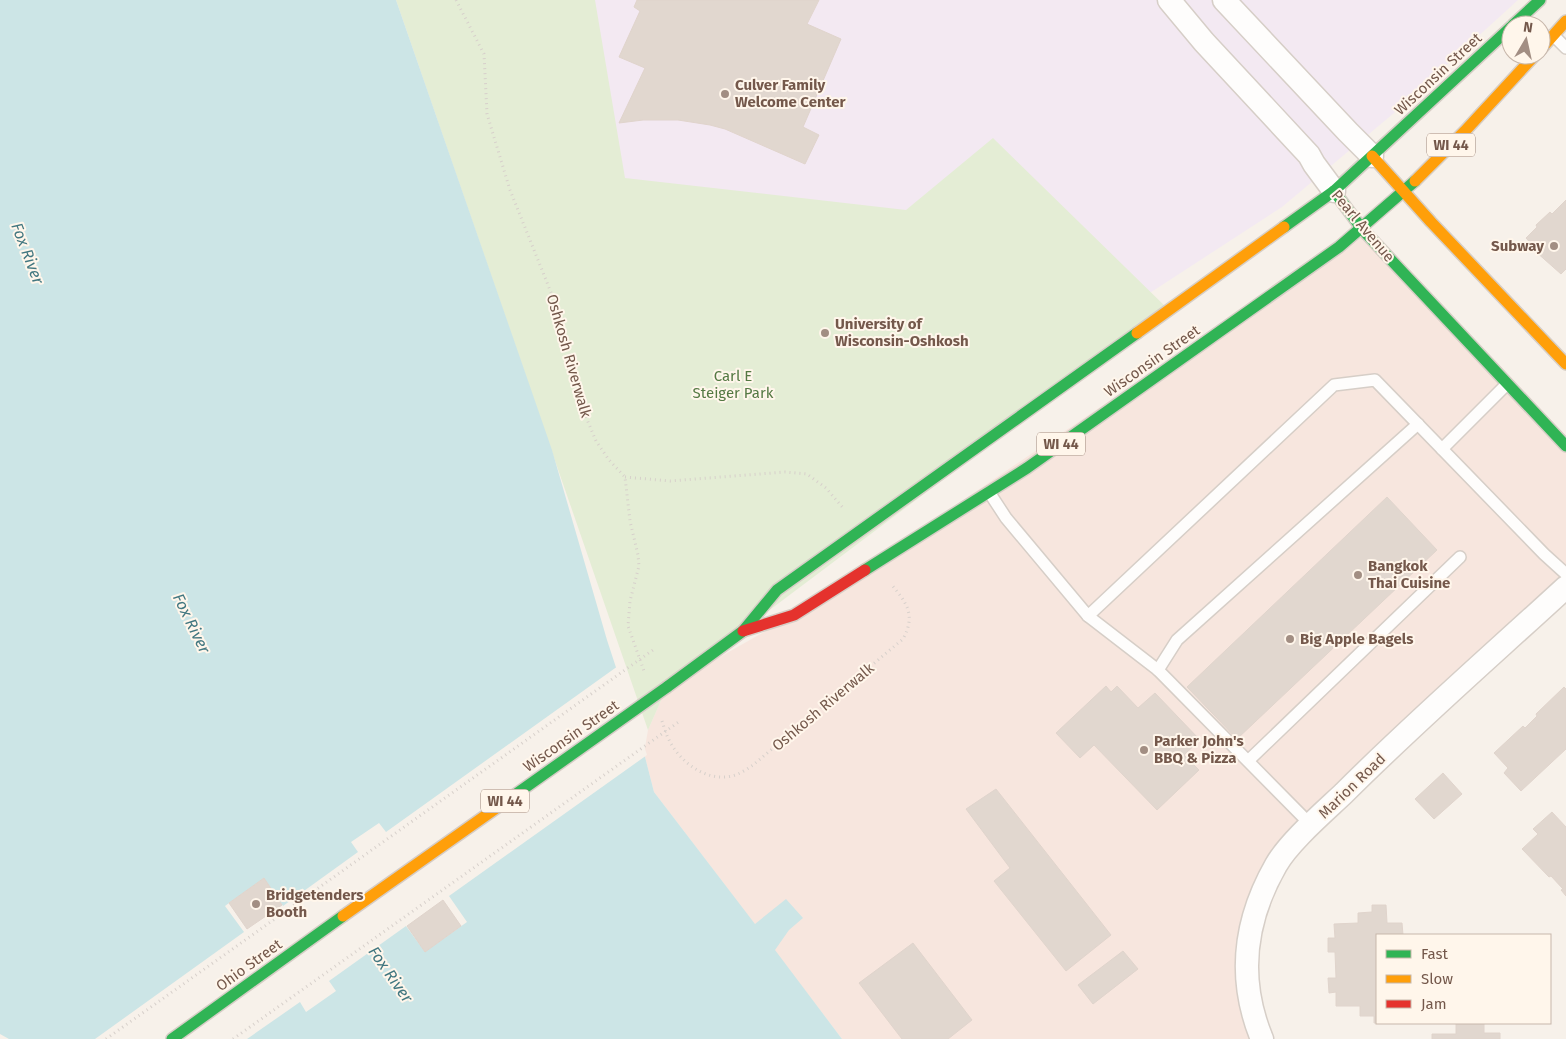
<svg xmlns="http://www.w3.org/2000/svg" width="1566" height="1039" font-family="'Fira Sans',sans-serif">
<rect width="100%" height="100%" fill="#f7f1ea"/>
<path fill="#f7e6de" d="M1362,229L1566,446V587L1296,840L1250,928L1262,1039H842L654,792L644,753L648,730L667,687L794,615Z"/>
<path fill="#f3e9f2" d="M430,0H1518L1394,113L1282,207L896,458Z"/>
<path fill="#e4edd5" d="M396,0H595L625,178L906,210L993,138L1169,310L667,687L648,730Z"/>
<path fill="#cce5e6" d="M0,0H396L552,450L607,640L644,753L654,792L755,924L786,899L803,918L789,930L775,950L842,1039H9L0,1034Z"/>
<path fill="#f7f1ea" d="M618,666L647,755L449,896L467,922L425,952L406,926L329,981L336,991L306,1012L300,1002L247,1039H95L244,932L225,906L229,903L264,878L283,906L358,852L351,842L379,823L386,832Z"/>
<g fill="#e1d7cf" stroke="#e0d4cc">
<path d="M637,0H819L807,24L841,39L803,127L819,135L805,164L725,129L710,125L678,120H643L619,123L645,68L619,57L640,11L634,7Z"/>
<path d="M1566,200V269L1561,274L1535,251L1537,250L1526,238L1537,227L1536,225L1550,212L1552,214Z"/>
<path d="M1387,497L1437,550L1237,739L1187,687Z"/>
<path d="M1106,686L1111,692L1117,686L1138,708L1155,693L1200,740L1184,755L1199,770L1157,810L1094,745L1080,758L1056,733Z"/>
<path d="M1564,687L1566,689V749L1521,791L1504,773L1508,768L1494,753L1523,726L1525,728L1537,716L1536,714Z"/>
<path d="M1443,773L1462,794L1434,819L1415,799Z"/>
<path d="M996,789L1111,935L1066,971L994,881L1010,868L966,809Z"/>
<path d="M1552,812L1566,827V896L1561,890L1563,889L1551,876L1549,877L1522,849L1538,834L1533,829Z"/>
<path d="M264,878L282,905L247,929L229,903Z"/>
<path d="M443,900L461,926L425,952L407,926Z"/>
<path d="M1372,905H1386L1387,923H1402L1403,935H1377V1023H1389H1374V1016H1360V1006H1336V992L1329,993L1328,978H1336L1335,952H1328V938H1335L1334,924L1358,923V913L1372,912Z"/>
<path d="M913,943L972,1020L948,1039H902L859,983Z"/>
<path d="M1123,951L1138,969L1093,1004L1078,985Z"/>
<path d="M1456,1023H1484V1033H1500V1039H1432V1034H1456Z"/>
</g>
<g fill="none" stroke-linecap="round" stroke-linejoin="round">
<g stroke="#d6cec7" stroke-width="14">
<g id="lane">
<path d="M1553,35L1566,48"/>
<path d="M1442,449L1507,384"/>
<path d="M989,492L1006,518L1088,616L1334,385L1375,380L1544,554L1566,574"/>
<path d="M1088,616L1158,670L1311,825"/>
<path d="M1158,670L1177,640L1418,424"/>
<path d="M1249,760L1460,557"/>
</g>
</g>
<g stroke="#d6cec7" stroke-width="25">
<g id="street">
<path d="M1169,0L1204,42L1309,155L1314,164L1334,191"/>
<path d="M1224,0L1348,132L1372,156"/>
<path d="M1262,1039C1237,979 1244,921 1276,865C1289,842 1324,812 1344,793C1415,722 1492,655 1566,587"/>
</g>
</g>
<g stroke="#d6cec6" stroke-width="14">
<g id="fast">
<path d="M1513,25L1540,0"/>
<path d="M1334,191L1362,229L1566,446"/>
<path d="M1284,227L1334,191L1511,27"/>
<path d="M865,570L1027,468L1339,247L1415,181"/>
<path d="M667,687L743,631L777,590L1137,333"/>
<path d="M172,1039L343,916"/>
</g>
</g>
<g stroke="#d6cec6" stroke-width="14">
<g id="slow">
<path d="M1541,49L1566,21"/>
<path d="M1372,156L1431,222L1566,364"/>
<path d="M1415,181L1465,131L1535,55"/>
<path d="M1137,333L1284,227"/>
</g>
</g>
<g stroke="#d6cec6" stroke-width="14">
<path id="jam" d="M743,631L794,615L865,570"/>
</g>
<g stroke="#d7d0cb" stroke-width="3" stroke-dasharray="1 4" stroke-linecap="butt">
<path d="M456,0L484,54L487,114L510,190L558,310L586,417L596,441L609,460L625,477L630,521L638,555L639,566L630,601L628,626L644,671"/>
<path d="M625,477L670,481L785,472L807,474L826,488L844,509"/>
<path d="M662,721C664,727 666,734 669,740C680,762 706,782 732,776C740,774 747,769 753,765L903,639C916,615 907,603 891,584"/>
</g>
<use href="#lane" stroke="#fefdfc" stroke-width="11"/>
<use href="#street" stroke="#fefdfc" stroke-width="22"/>
<use href="#fast" stroke="#30b455" stroke-width="11"/>
<use href="#slow" stroke="#ff9f0a" stroke-width="11"/>
<use href="#jam" stroke="#e5322d" stroke-width="11"/>
<g stroke="#d5ccc6" stroke-width="14" stroke-linecap="butt">
<path id="fast-bridge" d="M502,804L667,687"/>
</g>
<g stroke="#d5ccc6" stroke-width="14" stroke-linecap="butt">
<path id="slow-bridge" d="M343,916L502,804"/>
</g>
<g stroke="#d7d0cb" stroke-width="3" stroke-dasharray="1 4" stroke-linecap="butt">
<path d="M106,1039L653,650"/>
<path d="M233,1039L680,721"/>
</g>
<use href="#fast-bridge" stroke="#30b455" stroke-width="11"/>
<use href="#slow-bridge" stroke="#ff9f0a" stroke-width="11"/>
</g>
<g fill="#a28e83" stroke="#fff6eb" stroke-width="2">
<circle cx="725" cy="94" r="5"/>
<circle cx="1554" cy="246" r="5"/>
<circle cx="825" cy="333" r="5"/>
<circle cx="1358" cy="575" r="5"/>
<circle cx="1290" cy="639" r="5"/>
<circle cx="1144" cy="750" r="5"/>
<circle cx="256" cy="904" r="5"/>
</g>
<g text-anchor="middle" stroke-width="4" stroke-linejoin="round" paint-order="stroke">
<g fill="#fff6eb" stroke="#9e877b" stroke-width="1">
<rect x="1427" y="133.5" width="48" height="23" rx="4"/>
<rect x="1037" y="432.5" width="48" height="23" rx="4"/>
<rect x="481" y="789.5" width="48" height="23" rx="4"/>
</g>
<g font-size="14" font-weight="bold" fill="#74584b">
<text x="1451" y="150">WI 44</text>
<text x="1061" y="449">WI 44</text>
<text x="505" y="806">WI 44</text>
</g>
<g font-size="15" fill="#74584b" stroke="#fff6eb">
<text transform="translate(1438 74) rotate(-43)" y="5">Wisconsin Street</text>
<text transform="translate(1363 226) rotate(50)" y="5">Pearl Avenue</text>
<text transform="translate(569 356) rotate(74)" y="5">Oshkosh Riverwalk</text>
<text transform="translate(1152 361) rotate(-35)" y="5">Wisconsin Street</text>
<text transform="translate(823 707) rotate(-40)" y="5">Oshkosh Riverwalk</text>
<text transform="translate(571 736) rotate(-35)" y="5">Wisconsin Street</text>
<text transform="translate(1352 786) rotate(-44)" y="5">Marion Road</text>
<text transform="translate(249 965) rotate(-36)" y="5">Ohio Street</text>
</g>
<g font-size="15" font-weight="bold" fill="#74584b" stroke="#fff6eb" text-anchor="start">
<text x="735" y="90">Culver Family<tspan x="735" dy="17">Welcome Center</tspan></text>
<text x="1544" y="251" text-anchor="end">Subway</text>
<text x="835" y="329">University of<tspan x="835" dy="17">Wisconsin-Oshkosh</tspan></text>
<text x="1368" y="571">Bangkok<tspan x="1368" dy="17">Thai Cuisine</tspan></text>
<text x="1300" y="644">Big Apple Bagels</text>
<text x="1154" y="746">Parker John's<tspan x="1154" dy="17">BBQ &amp; Pizza</tspan></text>
<text x="266" y="900">Bridgetenders<tspan x="266" dy="17">Booth</tspan></text>
</g>
<g font-size="15" fill="#547943" stroke="#fff6eb">
<text x="733" y="381">Carl E<tspan x="733" dy="17">Steiger Park</tspan></text>
</g>
<g font-size="16" font-style="italic" fill="#427780" stroke="#fff6eb">
<text transform="translate(28 253) rotate(69)" y="6">Fox River</text>
<text transform="translate(192 623) rotate(64)" y="6">Fox River</text>
<text transform="translate(391 974) rotate(55)" y="6">Fox River</text>
</g>
</g>
<rect x="1376" y="934" width="175" height="90" fill="#fff6eb" stroke="#c7b7ab"/>
<rect x="1386" y="950" width="25" height="8" fill="#30b455" stroke="#c7b7ab"/>
<text x="1421" y="959" font-size="15" fill="#74584b">Fast</text>
<rect x="1386" y="975" width="25" height="8" fill="#ff9f0a" stroke="#c7b7ab"/>
<text x="1421" y="984" font-size="15" fill="#74584b">Slow</text>
<rect x="1386" y="1000" width="25" height="8" fill="#e5322d" stroke="#c7b7ab"/>
<text x="1421" y="1009" font-size="15" fill="#74584b">Jam</text>
<g transform="translate(1526 40) rotate(9)"><circle r="24" fill="#fff6eb" stroke="#c7b7ab"/>
<path d="M0-4L9 19L0 12L-9 19Z" fill="#a28e83"/>
<text y="-8" font-size="14" font-weight="bold" text-anchor="middle" fill="#74584b">N</text>
</g>
</svg>
